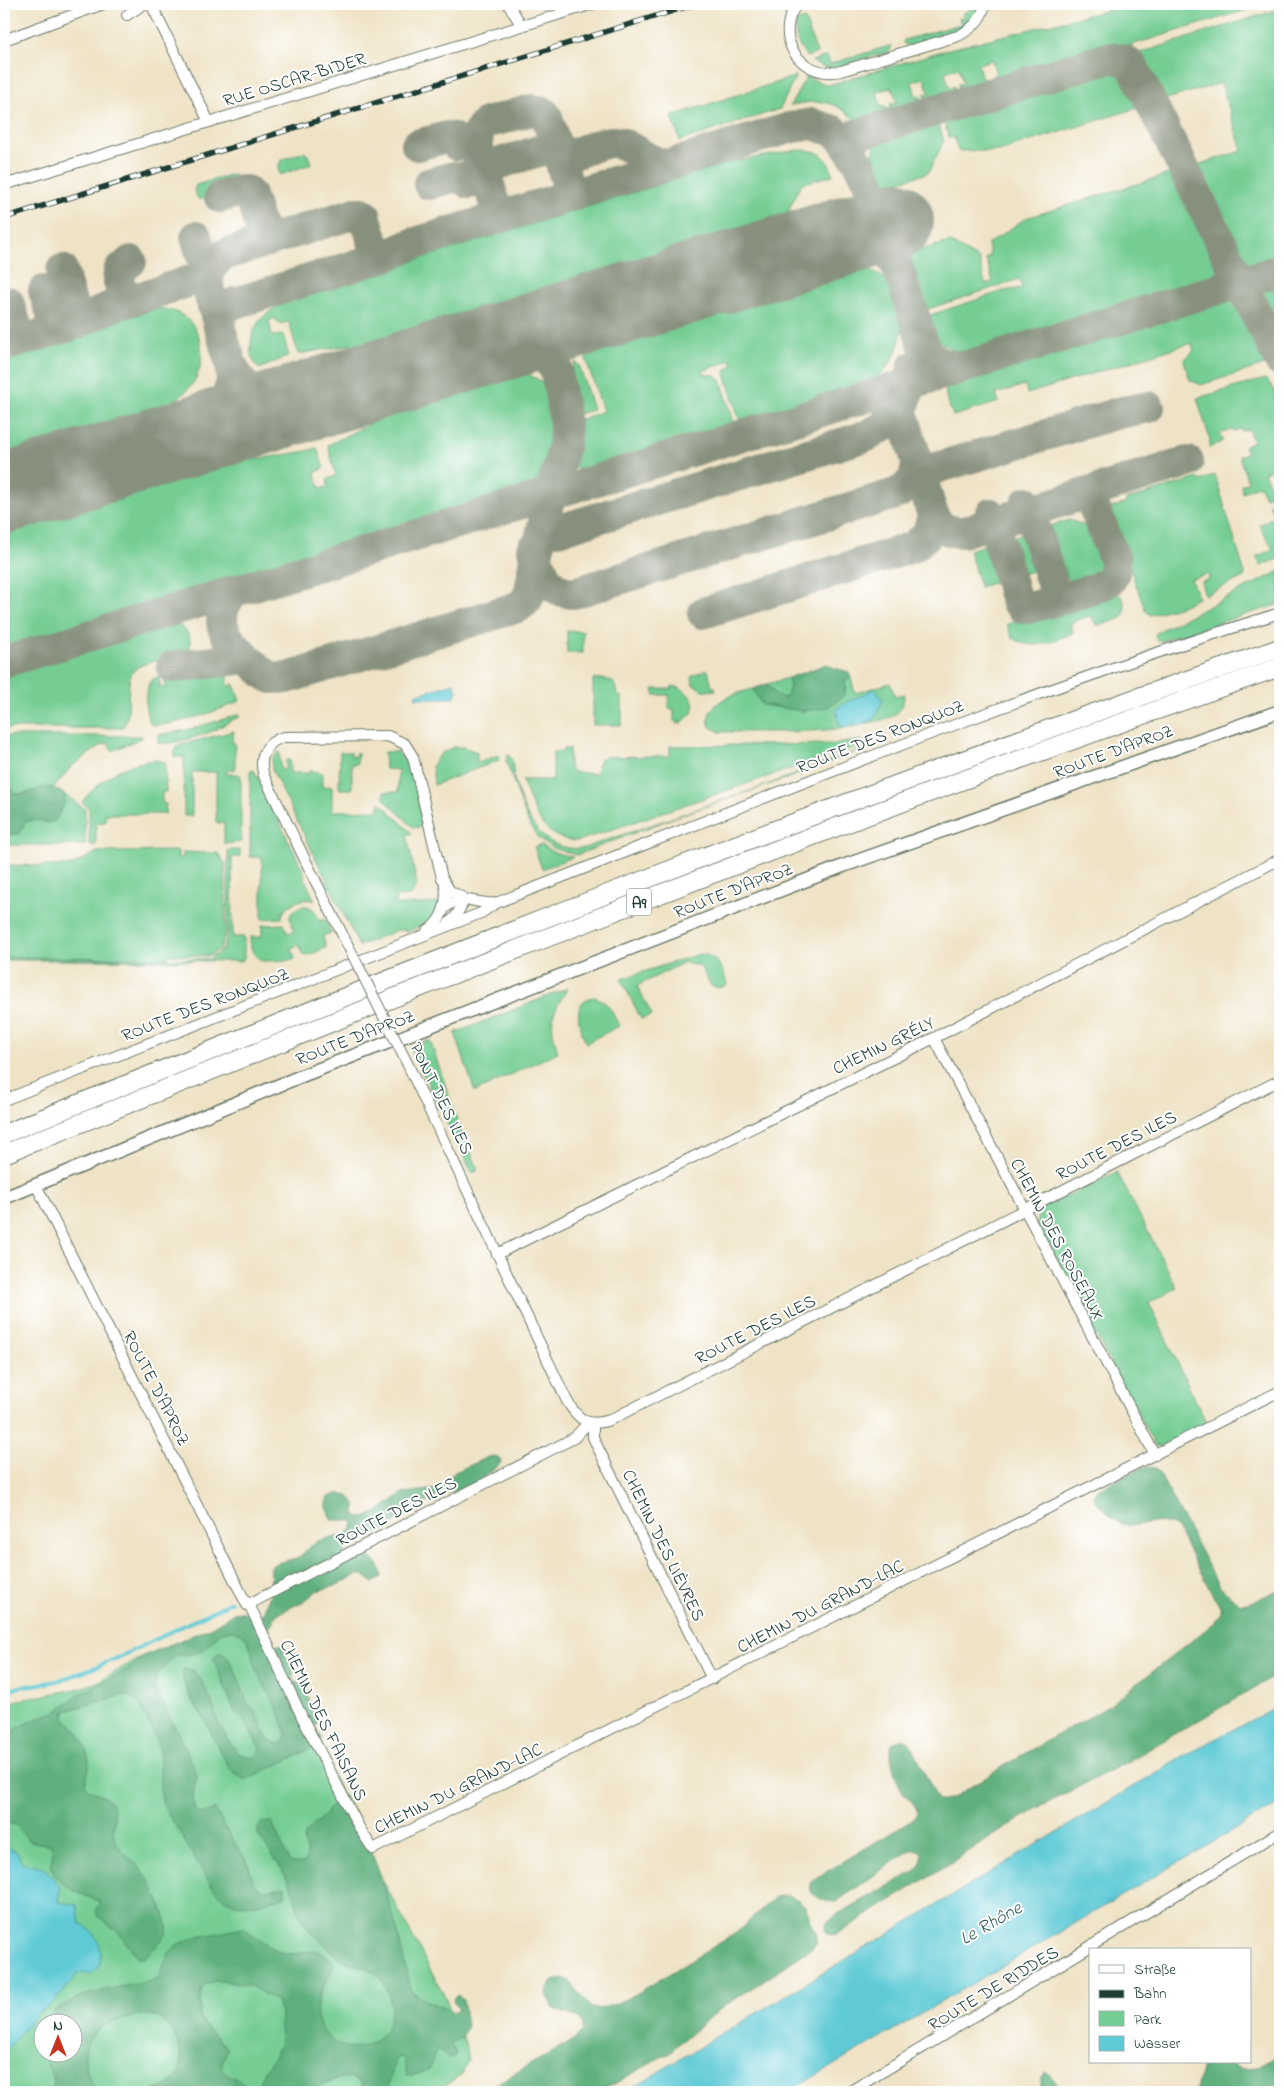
<svg xmlns="http://www.w3.org/2000/svg" width="1284" height="2096" font-family="'Indie Flower',sans-serif">
<rect width="100%" height="100%" fill="#fff"/>
<filter id="ink" filterUnits="userSpaceOnUse"><feTurbulence type="fractalNoise" baseFrequency=".02" numOctaves="2"/><feDisplacementMap in="SourceGraphic" scale="10" xChannelSelector="R" yChannelSelector="G"/><feConvolveMatrix kernelMatrix="1 2 1 2 8 2 1 2 1" color-interpolation-filters="sRGB"/></filter>
<filter id="wash" filterUnits="userSpaceOnUse"><feTurbulence type="fractalNoise" baseFrequency=".0096" numOctaves="4" result="noise"/><feDisplacementMap in="SourceGraphic" scale="20" xChannelSelector="R" yChannelSelector="G"/><feGaussianBlur stdDeviation="1.12" result="paint"/><feColorMatrix in="noise" values="0 0 0 0 0 0 0 0 0 0 0 0 0 0 0 0 0 1.4 0 .05"/><feComposite in="paint" operator="in"/></filter>
<g filter="url(#wash)">
<rect width="100%" height="100%" fill="#efe3c6"/>
<g fill="#74cd94" stroke="#4a8564" fill-rule="evenodd">
<path d="M969,4H980C973,34 932,38 908,46L903,43L904,40L961,24L959,18L964,17L962,13L971,10Z"/>
<path d="M1133,4H1266L993,87L990,77L996,75L992,60L978,64L982,79L985,78L988,89L962,97L958,84L963,83L959,68L945,72L949,87L954,86L957,98L928,107L924,94L929,93L924,78L912,82L916,96L920,95L924,108L894,117L890,104L897,102L892,87L877,92L881,107L886,106L890,118C883,120 874,124 867,124C858,123 850,115 843,110C828,99 808,101 790,106L806,77L828,85L949,49Z"/>
<path d="M1280,9V261L1241,273L1190,167L1242,151L1221,83L1160,101C1148,87 1144,69 1130,56Z"/>
<path d="M805,19L817,53L807,57C798,47 794,36 796,22Z"/>
<path d="M892,45L890,51L834,68L824,67L812,61L827,56L830,64Z"/>
<path d="M1113,63C1131,67 1137,86 1145,101L1144,106L999,151H958L954,137L949,138L942,114L1105,64Z"/>
<path d="M796,76L780,109L680,141L672,116Z"/>
<path d="M936,116L944,141L928,173L883,186L873,154L877,138L888,131Z"/>
<path d="M797,150C819,150 826,153 833,175L801,184L786,216L369,344L368,342L298,354L289,322L279,324L275,318L269,321L272,336L283,335L289,356L259,369C252,362 250,354 251,344C252,315 281,304 304,295L732,162Z"/>
<path d="M304,152L308,155L311,164L280,175L278,168L281,160Z"/>
<path d="M1179,171L1181,173L1230,270L1229,276L981,354L957,352L943,344L931,333L924,317L1003,291L1022,288L1020,279L922,311L904,255L949,242L979,259L985,284L993,282L986,258L990,256L988,244L1026,218Z"/>
<path d="M229,175H235L239,187L199,200L194,191L196,185Z"/>
<path d="M865,267C873,271 882,275 888,282C908,303 905,344 888,366C881,376 872,382 861,388L746,424L739,419L725,374L726,369L733,364L731,360L703,371L704,374L716,375L721,380L733,419V426L728,432L589,473L581,472C566,458 573,442 574,422L603,411L586,359V353Z"/>
<path d="M1280,279V314L1271,315L1261,313L1252,289Z"/>
<path d="M1238,293L1241,296L1275,365L1268,364L1201,385L1190,380L1184,360L1194,350L1191,343L1027,394L1025,385L996,394L999,402L953,416C948,403 940,389 952,378Z"/>
<path d="M156,309C200,306 214,358 190,387C182,397 169,403 158,409L4,457V356Z"/>
<path d="M575,362L579,365L593,410L574,415C573,399 567,376 575,362Z"/>
<path d="M523,373C528,375 536,377 540,381C563,397 557,447 545,469C539,480 531,486 521,493L4,652V532L226,464L307,451L317,448L324,468L315,473L320,488L328,487L327,479L336,476L328,445L393,412Z"/>
<path d="M1265,379C1284,391 1280,442 1280,463L1264,473L1272,488L1269,495L1265,497L1259,485L1242,493L1241,485L1248,482L1239,456L1247,453L1244,446L1253,442L1248,429L1241,431L1240,429L1234,431L1232,429L1220,434L1223,441L1209,448L1210,440L1197,398Z"/>
<path d="M1215,475L1245,574L1244,577L1205,595L1201,582L1209,579L1208,574L1191,579L1198,598L1181,606L1150,615L1145,609L1108,509L1126,503V500L1198,478L1200,481Z"/>
<path d="M1273,502H1276L1280,509V558L1261,566L1256,557L1273,549L1259,525L1275,516L1269,504Z"/>
<path d="M1070,520C1078,523 1085,525 1091,532C1107,552 1104,593 1069,580L1061,562L980,587L969,550Z"/>
<path d="M1280,571V604L1158,642L1155,635L1157,632Z"/>
<path d="M1115,591C1124,596 1128,609 1122,618L1105,624L1096,625L1091,615L1071,623L1073,633C1052,641 1032,653 1012,637L1007,624Z"/>
<path d="M166,622C183,623 196,636 188,654L184,656C170,659 150,660 138,667C120,677 136,712 122,728H4V672Z"/>
<rect x="567" y="631" width="16" height="22"/>
<path d="M705,670H708L712,687H715L716,690L706,691L693,685L692,676Z"/>
<path d="M187,675L228,677V686H232L233,682L240,701C218,711 176,726 152,725C143,714 144,692 151,680L159,676L160,687H165V677Z"/>
<path d="M788,678L790,685L788,694L784,698L777,696L767,684Z"/>
<path d="M851,678L855,693L890,683L895,696L904,694C904,701 903,707 898,712C892,718 882,720 873,722C824,735 771,731 720,732L710,727C701,703 736,693 753,689L762,705L795,709L801,712L845,694V681Z"/>
<path d="M593,679H606L614,683L617,693L622,698V725H593Z"/>
<path d="M672,686C683,687 691,695 695,705L692,713L681,724L680,720L678,725L674,721V709H669V695H654L653,689H672Z"/>
<path d="M240,714V717C229,720 222,727 212,731C202,736 167,746 158,743V735L187,730Z"/>
<path d="M234,731L232,743H235V770L226,771V774H239L241,776V842L224,844V823H216V772H192V816H184V757H174L176,746Z"/>
<path d="M4,736H139L143,737L112,751L108,743L102,745L72,766L54,788C40,786 29,795 16,794L7,782L4,781Z"/>
<path d="M862,740L858,746L578,841C539,839 535,811 522,780H553V752H563V749H569V766L573,772L595,774L600,759L605,757L670,756V746L834,744Z"/>
<path d="M453,747H463L477,752V763L498,755L500,760L434,785L432,765L440,754Z"/>
<path d="M862,749L791,777L688,812L577,855L555,849L538,838L528,822L506,761L508,754C509,756 511,758 512,760C513,764 513,774 514,779C524,816 541,853 584,848L753,790Z"/>
<path d="M279,751L281,770H285L286,760H290V773H310V770L322,773V787L332,786V811L378,810L380,802L412,833L407,835L417,884L411,896L396,897V905L440,903L433,921L408,931L398,930L359,946L272,770V759Z"/>
<path d="M340,752H351V756H356V752L358,753L357,764H352V789H340L339,788Z"/>
<path d="M384,752H397C415,767 418,804 423,826L414,828L384,799V792H398V770L385,769Z"/>
<path d="M155,760L165,762L166,792H162V803L166,804L165,814H106L105,822L96,823V845H89V809L82,802C101,778 124,763 155,760Z"/>
<path d="M254,770L305,874L304,877L315,901C304,896 282,905 282,918L262,919V857H250V771Z"/>
<path d="M64,794L85,809V845H4V834H19L25,822L34,818L49,823L64,797Z"/>
<path d="M541,844L553,852L573,857L542,869L534,847Z"/>
<path d="M228,850H240V857H232L233,937H244V958L242,961L4,960V958L210,959L223,949L228,932Z"/>
<path d="M178,851V858H183V852L218,853L225,863L226,932L220,949L210,956L168,955V958L4,957V865L71,866L97,852Z"/>
<path d="M302,906C313,905 316,912 319,921L325,919L331,933L323,936L326,948L307,956L303,955L299,945L291,948L295,958L294,960L262,961C252,955 250,948 250,937H262V925L284,924L288,933L294,931C290,918 285,914 302,906Z"/>
<path d="M699,954C717,955 723,968 727,985L719,988L711,986L700,966L687,964L685,962L637,986L652,1015L641,1019L621,979Z"/>
<path d="M568,988C550,1016 549,1021 558,1052L475,1092L455,1033Z"/>
<path d="M595,997C609,1001 613,1014 619,1026L586,1043C579,1027 570,999 595,997Z"/>
<path d="M430,1040L460,1129L478,1168L476,1172H471L468,1165L410,1047Z"/>
<path d="M1117,1172L1177,1288L1149,1303L1207,1424L1162,1446H1155L1039,1229L1037,1220L1039,1210Z"/>
<path d="M240,1612H244L268,1645H282L285,1655L294,1668L292,1682H298L307,1689L310,1703L317,1721V1724L306,1728L311,1733L320,1734L321,1739L315,1747L356,1816L383,1881L443,1993L465,2042L468,2060L462,2074L435,2092H4V1703L81,1688L99,1681L143,1656L210,1628ZM42,2024H72V2054H42Z"/>
</g>
<g fill="#5fb07e" stroke="#3f7659">
<path d="M827,664L834,668L849,672L851,678L845,681V694C821,720 792,708 762,705L753,689L767,684L777,696L784,698L788,694L790,685L788,678Z"/>
<path d="M4,781L7,782L16,794C37,796 40,778 64,794L65,802L55,821C44,825 39,817 25,822L19,834H4Z"/>
<path d="M495,1456L499,1458L501,1462L497,1467L466,1490L451,1491L436,1497L400,1517L384,1531L375,1535H361L357,1537L344,1552L341,1563L343,1565C347,1563 350,1560 353,1558C369,1551 381,1562 382,1577L373,1583L363,1575H357L335,1586L316,1591L306,1600L277,1614L265,1636L268,1646L282,1645L285,1655L294,1668L291,1681L298,1682L307,1689L310,1703L317,1721V1724L306,1728L311,1733L320,1734L321,1739L315,1747L245,1780C240,1776 233,1773 230,1768C220,1755 215,1740 208,1726C199,1708 181,1691 183,1669L193,1670L200,1678L211,1700L218,1722L231,1744L238,1753L252,1758L258,1755L260,1748L243,1719L235,1712L215,1663L214,1657L218,1653H223C237,1666 239,1684 247,1701C250,1707 255,1711 258,1717C266,1730 261,1741 281,1744C285,1740 287,1737 285,1731C281,1711 268,1693 259,1675C253,1661 252,1643 242,1633C216,1627 220,1636 204,1649C196,1655 185,1655 176,1655L157,1675L154,1689L164,1705L195,1769L197,1776L193,1794L194,1808L200,1814L215,1809L227,1831L248,1863L254,1884C265,1895 272,1887 285,1887V1896L281,1898C254,1905 233,1913 213,1888L163,1805L160,1789V1752L155,1736L140,1705L131,1697L123,1695L65,1711L64,1718C78,1730 89,1748 89,1767C88,1774 86,1780 85,1786C91,1794 102,1792 108,1799C122,1814 108,1826 116,1842C124,1855 135,1862 144,1873C151,1883 171,1922 167,1933C166,1936 148,1955 144,1958H138L117,1931L98,1917L96,1911L100,1904V1901C85,1896 56,1886 52,1868C50,1860 55,1853 51,1845L29,1841L16,1825L7,1823L4,1817V1736L29,1722L59,1710L76,1696L130,1668L143,1656L210,1628L234,1613L244,1612L261,1618L270,1595L271,1566C280,1560 292,1561 300,1556C307,1551 310,1544 318,1541C330,1536 352,1539 354,1523L349,1520H332C327,1511 325,1506 329,1497C340,1491 349,1493 355,1504V1513L358,1517H367L377,1512L403,1493L437,1489L455,1472L488,1457Z"/>
<path d="M1149,1466L1155,1468L1160,1475L1219,1586L1240,1604L1250,1603L1280,1589V1673L1127,1762L1036,1809L844,1930L834,1935L828,1934L825,1930L826,1923L838,1914L915,1871C923,1863 928,1845 909,1851L836,1902C823,1902 802,1895 814,1879L911,1821C913,1818 917,1815 917,1811C916,1804 907,1798 903,1792C896,1781 888,1756 892,1743C902,1739 905,1738 912,1746L938,1801H943L953,1798L1020,1756L1109,1706L1214,1623L1221,1612V1607L1210,1590L1177,1528C1161,1514 1137,1532 1118,1522C1110,1517 1102,1507 1094,1500L1093,1495L1096,1490L1142,1468Z"/>
<path d="M338,1797L356,1816L383,1881L399,1938L409,1985L413,1992L425,2000L453,2012L459,2009L453,2001L454,1997L458,1995L463,2000L467,2025L462,2038L450,2043L456,2053L454,2057C445,2060 445,2053 437,2050L435,2052L429,2070L412,2076L407,2075L404,2059L401,2057L395,2059L388,2092H365C360,2062 320,2087 305,2092C296,2095 266,2092 255,2092L264,2071L275,2056L280,2041L281,2012L276,2001L250,1986L233,1982L216,1981L205,1984L201,1990L200,2016L204,2025L227,2048C226,2054 224,2057 222,2063C219,2075 237,2076 243,2083L241,2090L238,2092H150C166,2088 183,2079 181,2060C181,2045 171,2021 155,2016C145,2013 132,2016 122,2020C116,2021 109,2023 104,2026C77,2039 83,2073 97,2092H16H43L52,2087L54,2080L42,2052V2026V2054H72V2024L44,2023L54,2011L79,1997L109,1989L152,1981L159,1977L169,1953L177,1945L193,1938L243,1928C257,1935 268,1949 284,1953C307,1958 316,1939 334,1964C330,1978 319,1991 317,2006C314,2021 326,2040 340,2045C361,2054 386,2039 390,2018C393,2002 387,1979 372,1971C364,1966 353,1966 344,1960C334,1954 319,1939 310,1931C297,1918 297,1897 289,1882C281,1866 268,1850 258,1835V1830L261,1823L272,1822L289,1861C295,1864 301,1864 306,1861L307,1855L304,1839L306,1833L324,1815Z"/>
<path d="M787,1895L799,1900L805,1906L817,1935L816,1943L812,1948L719,2010L667,2054L616,2083L594,2092H482L573,2040L583,2030L582,2022C573,2014 562,2014 552,2007L547,1993L551,1981L562,1978L569,1980L591,2008L598,2009L615,2004L636,1994L736,1933L775,1897Z"/>
<path d="M1280,2054V2092H1192L1196,2089L1203,2062H1223L1241,2068L1257,2067Z"/>
<path d="M1044,2073H1048L1061,2088L1069,2092H1041V2077Z"/>
</g>
<g fill="#5ecad6" stroke="#3e8485">
<path d="M454,683L457,691L454,698H416L415,695Z"/>
<path d="M875,689L883,700L874,719L859,725L842,727C837,722 837,715 837,708L845,703Z"/>
<path d="M1280,1705V1803L788,2092H625L1194,1750Z"/>
<path d="M4,1846L17,1852L22,1864L39,1866L46,1870L60,1886L58,1902L77,1905L80,1925C98,1928 110,1961 92,1973C87,1976 83,1972 77,1973L63,1993L49,2006L38,2013L4,2053Z"/>
</g>
<g fill="none" stroke-linecap="round" stroke-linejoin="round">
<path stroke="#5ecad6" stroke-width="4" d="M4,1690L57,1681L84,1672L122,1656L231,1602"/>
<g stroke="#87907d" stroke-width="32">
<path d="M843,139L1107,58C1118,58 1125,59 1133,67L1280,361"/>
<path d="M417,145L447,137L452,138L457,145"/>
<path d="M563,169L565,160L568,156C580,152 604,141 614,142C633,144 648,165 669,165"/>
<path d="M429,184C443,180 457,172 469,183L473,172L478,170L545,149L555,152L559,157"/>
<path d="M220,197L241,191H246L250,195L262,233L258,243"/>
<path d="M510,214L503,212L495,205L477,145L478,133L486,123L532,110L543,112L547,117L567,183L570,188L580,192"/>
<path d="M832,240C863,235 879,237 896,264"/>
<path d="M131,261L119,271C117,286 122,295 138,298"/>
<path d="M62,270C66,283 71,317 86,319"/>
<path d="M207,277L213,264L223,255L355,213H362L365,215L376,252L373,260"/>
<path d="M44,291L55,323L65,327"/>
<path d="M8,302L19,334L29,338"/>
<path d="M219,327L223,310L229,305L386,256L412,244L789,128L812,124L834,131L843,139L861,166L869,182L925,349C936,365 948,367 967,366"/>
<path d="M505,340C529,343 544,353 557,372"/>
<path d="M4,346L76,324L110,307L197,279L209,269"/>
<path d="M231,364C254,412 280,407 325,396"/>
<path d="M885,401L900,412L905,421L933,516C940,529 949,532 963,532L1188,462"/>
<path d="M174,442L198,432L213,421L224,407L232,382L231,364L209,293L207,271L196,237"/>
<path d="M917,462L922,467L933,469L1118,413L1149,407"/>
<path d="M1027,502L1054,590L1056,594L1066,597"/>
<path d="M991,514L1016,601L1023,608H1029C1045,603 1102,590 1111,579C1115,573 1115,567 1115,560L1092,502L1088,498L1080,496"/>
<path d="M559,530L867,436C905,415 906,407 913,367"/>
<path d="M533,549C544,571 546,592 574,593L895,494C910,488 916,478 917,462"/>
<path d="M234,591C203,628 239,650 265,674L272,678H287L518,607L527,600L530,590C536,559 542,527 550,496C555,474 564,455 565,433C566,405 552,376 557,349C560,335 570,324 582,317"/>
<path d="M703,613L913,547L927,535L933,516"/>
<path d="M4,662L1280,270"/>
<path d="M172,667L247,658"/>
</g>
<path stroke="#87907d" stroke-width="80" d="M4,494L894,221"/>
</g>
</g>
<g filter="url(#ink)">
<g fill="none" stroke-linecap="round" stroke-linejoin="round">
<g stroke="#687767" stroke-width="12">
<g id="minor">
<path d="M151,4L209,122"/>
<path d="M508,4L522,26"/>
<path d="M797,4C772,37 801,80 841,71L958,36C972,29 982,20 985,4"/>
<path d="M127,15L144,4"/>
<path d="M4,40L103,4"/>
<path d="M4,185L593,4"/>
<path d="M316,882L264,776C258,758 265,742 284,737L388,736L405,744L413,757L442,878L450,891L465,899"/>
<path d="M444,909C462,891 475,905 496,903C756,802 1014,695 1280,613"/>
<path d="M448,924L456,916L465,899"/>
<path d="M427,931C443,921 448,902 445,884"/>
<path d="M934,1038L1155,1455"/>
<path d="M408,1065L567,1401C579,1421 588,1427 610,1420L1280,1080"/>
<path d="M4,1100L481,913L496,903"/>
<path d="M36,1185L247,1605L574,1438L588,1423"/>
<path d="M497,1254L934,1038L1280,859"/>
<path d="M593,1424V1437L598,1448L712,1679"/>
<path d="M249,1604L303,1719L360,1829L373,1849L1280,1391"/>
<path d="M849,2092L1280,1832"/>
</g>
</g>
<g stroke="#687767" stroke-width="15">
<path id="tertiary" d="M4,1198L304,1075L843,866L1280,711"/>
</g>
<g stroke="#687767" stroke-width="20">
<g id="motorway">
<path d="M4,1134C426,963 849,795 1280,648"/>
<path d="M4,1154C426,983 849,816 1280,667"/>
</g>
</g>
<use href="#minor" stroke="#fff" stroke-width="10"/>
<use href="#tertiary" stroke="#fff" stroke-width="12"/>
<use href="#motorway" stroke="#fff" stroke-width="18"/>
<g stroke="#1f3d34" stroke-width="5.5">
<path id="rail" d="M4,218L695,4"/>
</g>
<use href="#rail" stroke="#fff" stroke-width="4" stroke-dasharray="11" stroke-linecap="butt"/>
<g stroke="#687767" stroke-width="12" stroke-linecap="butt">
<path id="minor-bridge" d="M316,882L408,1065"/>
</g>
<use href="#minor-bridge" stroke="#fff" stroke-width="10"/>
</g>
</g>
<g text-anchor="middle" stroke-width="4" stroke-linejoin="round" paint-order="stroke">
<rect fill="#fff" stroke="#627771" stroke-width="1" x="626.5" y="888.5" width="25" height="27" rx="4"/>
<g font-size="16" font-weight="bold" fill="#1f3d34">
<text x="639" y="908">A9</text>
</g>
<g font-size="18" fill="#1f3d34" stroke="#fff">
<text transform="translate(294 79) rotate(-17)" y="6">RUE OSCAR-BIDER</text>
<text transform="translate(880 736) rotate(-21)" y="6">ROUTE DES RONQUOZ</text>
<text transform="translate(1113 751) rotate(-20)" y="6">ROUTE D'APROZ</text>
<text transform="translate(733 890) rotate(-21)" y="6">ROUTE D'APROZ</text>
<text transform="translate(205 1004) rotate(-21)" y="6">ROUTE DES RONQUOZ</text>
<text transform="translate(355 1037) rotate(-21)" y="6">ROUTE D'APROZ</text>
<text transform="translate(883 1045) rotate(-26)" y="6">CHEMIN GRÉLY</text>
<text transform="translate(442 1098) rotate(64)" y="6">PONT DES ILES</text>
<text transform="translate(1116 1145) rotate(-27)" y="6">ROUTE DES ILES</text>
<text transform="translate(1058 1239) rotate(62)" y="6">CHEMIN DES ROSEAUX</text>
<text transform="translate(755 1329) rotate(-27)" y="6">ROUTE DES ILES</text>
<text transform="translate(157 1388) rotate(63)" y="6">ROUTE D'APROZ</text>
<text transform="translate(396 1511) rotate(-27)" y="6">ROUTE DES ILES</text>
<text transform="translate(664 1545) rotate(64)" y="6">CHEMIN DES LIÈVRES</text>
<text transform="translate(820 1606) rotate(-27)" y="6">CHEMIN DU GRAND-LAC</text>
<text transform="translate(324 1720) rotate(64)" y="6">CHEMIN DES FAISANS</text>
<text transform="translate(458 1788) rotate(-26)" y="6">CHEMIN DU GRAND-LAC</text>
<text transform="translate(993 1988) rotate(-31)" y="6">ROUTE DE RIDDES</text>
</g>
<g font-size="19" font-style="italic" fill="#2f605c" stroke="#fff">
<text transform="translate(990 1922) rotate(-30)" y="7">Le Rhône</text>
</g>
</g>
<rect width="1284" height="2096" fill="none" stroke="#fff" stroke-width="20"/>
<rect x="1089" y="1948" width="162" height="115" fill="#ffffff" stroke="#a5b1ae"/>
<rect x="1099" y="1965" width="25" height="8" fill="#ffffff" stroke="#a5b1ae"/>
<text x="1134" y="1974" font-size="15" fill="#1f3d34">Straße</text>
<rect x="1099" y="1990" width="25" height="8" fill="#1f3d34" stroke="#a5b1ae"/>
<text x="1134" y="1998" font-size="15" fill="#1f3d34">Bahn</text>
<rect x="1099" y="2011" width="25" height="15" fill="#74cd94" stroke="#a5b1ae"/>
<text x="1134" y="2024" font-size="15" fill="#1f3d34">Park</text>
<rect x="1099" y="2036" width="25" height="15" fill="#5ecad6" stroke="#a5b1ae"/>
<text x="1134" y="2048" font-size="15" fill="#1f3d34">Wasser</text>
<g transform="translate(58 2038)"><circle r="24" fill="#ffffff" stroke="#a5b1ae"/>
<path d="M0-4L9 19L0 12L-9 19Z" fill="#c8321e"/>
<text y="-8" font-size="14" font-weight="bold" text-anchor="middle" fill="#1f3d34">N</text>
</g>
</svg>
